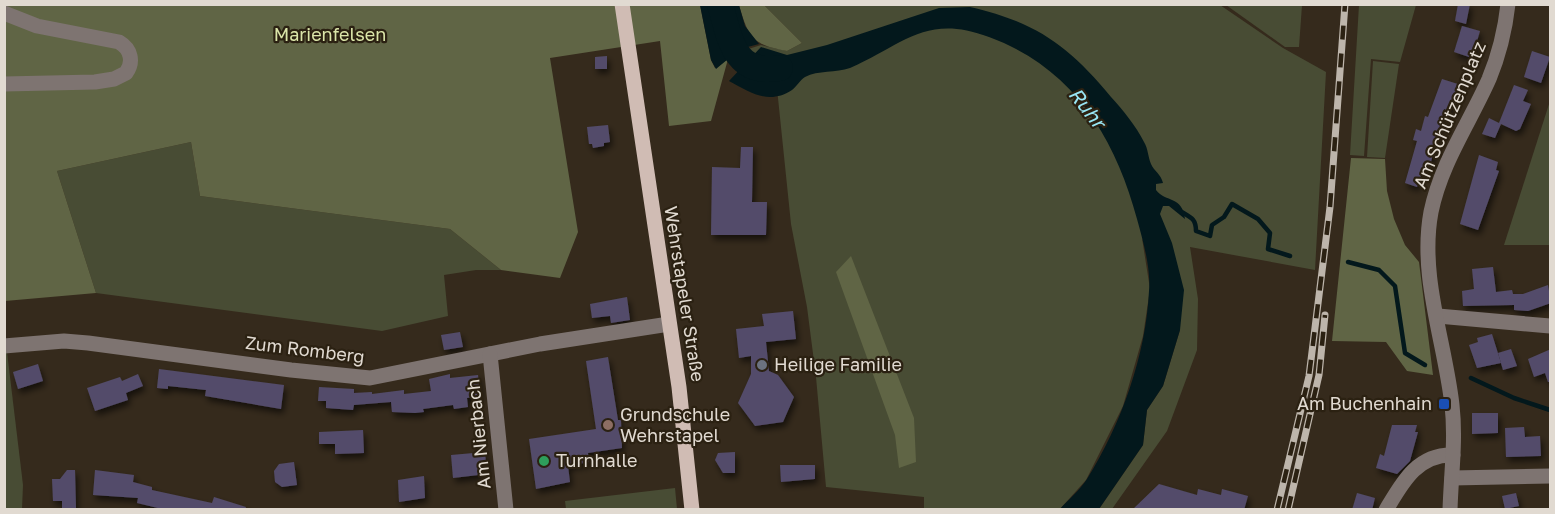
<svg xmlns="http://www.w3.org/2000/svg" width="1555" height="514" font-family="'Golos Text',sans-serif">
<defs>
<filter id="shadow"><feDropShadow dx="2.5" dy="4.5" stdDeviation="3" flood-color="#0009"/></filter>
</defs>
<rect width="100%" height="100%" fill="#352a1c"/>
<g fill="#484c34">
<path d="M764,5H1220L1283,48L1326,72L1315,270L1190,247L1198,299L1197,350L1167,431L1112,509H1099L1143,445L1147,410L1163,386L1180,330L1142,238L1150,289L1143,336L1123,406L1086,480L1060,509H924V497L826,487L816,377L807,307L791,224L775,69L742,51L761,45L787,51L802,43Z"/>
<path d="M1226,5H1302L1299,47H1285Z"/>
<path d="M1359,5H1416L1400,62L1371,59L1364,156L1350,155Z"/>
<path d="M1373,61L1399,64L1385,158L1367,157Z"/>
<path d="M1550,101V245H1504Z"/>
<path d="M191,142L200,196L450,229L501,270H476L444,275L448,316L382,331L96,293L57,171Z"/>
<path d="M7,352L23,485L22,509H5L4,353Z"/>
<path d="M675,488L677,509H566L565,501Z"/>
</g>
<g fill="#606545">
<path d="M5,5H700L711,60L715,68L728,59L711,121L669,126L660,41L550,58L578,232L560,278L501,270L450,229L200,196L191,142L57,171L96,293L5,301Z"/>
<path d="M739,5H764L802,43L787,51C752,44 749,39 739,5Z"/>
<path d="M1351,158L1385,159L1387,191L1394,219L1405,245L1419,262L1433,375L1407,371L1386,342L1332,341Z"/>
<path d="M851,256L914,418L916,462L899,468L895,435L836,272Z"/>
</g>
<g fill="#03181c">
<path d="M700,5H739L745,26L759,44L740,49L716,69L711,60Z"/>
<path d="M970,7C1036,22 1069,46 1111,97C1123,110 1136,126 1144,142C1148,148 1148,157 1151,164C1154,171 1161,174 1163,183L1156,184V190C1166,203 1182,195 1185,219L1169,206H1163L1160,214L1172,243L1184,290L1180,330L1163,386L1147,410L1143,445L1099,509H1060C1068,500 1080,490 1087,479C1121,425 1146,355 1149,291C1151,268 1143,241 1137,219C1115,137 1073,68 989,37C925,13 903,45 850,68C836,73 818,70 805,77C800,80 797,86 792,90C769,105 751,93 729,81L761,47L787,55L827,45L939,8Z"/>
</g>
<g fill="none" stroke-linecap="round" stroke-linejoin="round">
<g stroke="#03181c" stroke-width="4.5">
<path d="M1180,211C1190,217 1196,218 1196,231L1210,236L1212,225L1224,217L1232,204L1258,219L1270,233L1268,249L1290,256"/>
<path d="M1348,262L1379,270L1395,286L1405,353L1425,365"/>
<path d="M1471,378L1514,398L1550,410"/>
</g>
<path stroke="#03181c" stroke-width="26" d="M720,4C730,39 734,76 780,68"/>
</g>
<g fill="#534c6a" filter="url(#shadow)">
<path d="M1458,4H1470L1466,24L1455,21Z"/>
<path d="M1462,26L1480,31L1472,58L1454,52Z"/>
<path d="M1532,51L1550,57L1541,83L1524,77Z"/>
<path d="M607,56V69H595V57Z"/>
<path d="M1442,79L1461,85L1455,105L1452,104L1450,111L1444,109L1431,162L1426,161L1417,187L1405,183L1417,141L1413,140L1416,129L1421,131L1425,116L1428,117Z"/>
<path d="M1514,85L1528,90L1523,101L1531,104L1520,129L1516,131L1501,124L1495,138L1482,134L1489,118L1499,123Z"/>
<path d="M608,125L610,142L604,143V146L593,148L592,144H589L587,127Z"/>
<path d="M741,147H753L752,202H767L766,235H711L712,167L740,168Z"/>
<path d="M1479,155L1498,162L1496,170L1499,171L1478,230L1460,224Z"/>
<path d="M1493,267L1496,292L1512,290L1513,294H1523L1548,285L1551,303L1528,311L1514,310V305L1463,306L1462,291L1474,289L1472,269Z"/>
<path d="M627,297L630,320L611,323L610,316L592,318L590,304Z"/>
<path d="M793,311L796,339L766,342L769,371L778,375L794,397L783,422L755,426L738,403L751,374V356L739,358L736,329L764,326L762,314Z"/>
<path d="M460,332L463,347L444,350L441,335Z"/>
<path d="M1492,334L1501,363L1477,368L1469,345L1478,342L1477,338Z"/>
<path d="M1511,349L1517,366L1503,370L1498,353Z"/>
<path d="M1551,349V382H1548L1545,373L1534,377L1528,359Z"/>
<path d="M608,357L618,420H621L622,448L588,453L589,462L568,466L570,482L536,489L529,439L596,429L586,361Z"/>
<path d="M38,364L43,381L18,389L13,372Z"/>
<path d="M159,369L284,385L281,409L205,396L206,390L168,386V389L157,388Z"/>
<path d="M138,374L143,386L126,393L128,400L95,411L87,388L120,377L122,381Z"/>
<path d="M450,374V378L478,375L480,396L467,398L468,407L454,409L453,405L423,409L424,412L415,413L392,412L391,402L354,405L353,410L326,408V401H318L319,387L354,389V393L372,392V394L404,390V394L431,391L429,379Z"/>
<path d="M1472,413H1498V433L1472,434Z"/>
<path d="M1392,425H1417L1415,432H1418L1410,461L1397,474L1376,468L1380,454L1384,456Z"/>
<path d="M1524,427L1525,437L1540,436L1541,456L1506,457L1505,428Z"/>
<path d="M363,430L364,453L335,454V444H319V432Z"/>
<path d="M485,452L487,474L453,478L451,455Z"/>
<path d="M735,452V473H723L715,460L718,453Z"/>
<path d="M294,462L297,485L282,487L275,482L274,471L279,464Z"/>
<path d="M780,465H815V479L781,482Z"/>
<path d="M67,470H75L76,508H62V501H53L52,479H60Z"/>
<path d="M95,470L134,475L133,482L152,487V490L212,503L214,497L246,507L245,510H166L137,503L138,498L93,495Z"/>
<path d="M424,476L425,498L399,502L398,480Z"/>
<path d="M1159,484L1197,495L1198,489L1221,495L1222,489L1248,496L1244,510H1132Z"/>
<path d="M1357,493L1375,498L1372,510H1352Z"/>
<path d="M1516,493L1519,506L1505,509L1502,496Z"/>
</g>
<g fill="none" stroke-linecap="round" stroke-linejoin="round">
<g stroke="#7e7471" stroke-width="15">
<path d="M4,13L37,26L119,42C131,49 134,62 126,73L114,79L95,82L4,84"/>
<path d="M1438,316L1550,326"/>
<path d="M4,346L64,341L88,343L291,370L370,378L540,344L669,324"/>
<path d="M490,354L506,510"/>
<path d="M1452,478L1550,476"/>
<path d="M1386,510C1402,483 1417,454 1453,455"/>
<path d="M1450,510C1451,475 1456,440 1452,405C1445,342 1419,276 1431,212C1441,163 1469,124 1489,79C1499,55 1505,31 1508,4"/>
</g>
<path stroke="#d0bcb4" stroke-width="15" d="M622,4L679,387L692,510"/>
<g stroke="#bdb5ab" stroke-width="7">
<g id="rail">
<path d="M1277,510L1309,376L1330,207L1345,4"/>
<path d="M1288,510L1319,375L1325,315"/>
</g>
</g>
<use href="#rail" stroke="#2b2112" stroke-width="4.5" stroke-dasharray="14" stroke-linecap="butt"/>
</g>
<circle fill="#6b7280" stroke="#2b2112" stroke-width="2" cx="762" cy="365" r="6"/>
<rect fill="#1a4fb4" stroke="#2b2112" stroke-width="2" x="1438" y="398" width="12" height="12" rx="3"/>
<circle fill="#8d6e63" stroke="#2b2112" stroke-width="2" cx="608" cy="425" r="6"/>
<circle fill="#2e9e5b" stroke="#2b2112" stroke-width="2" cx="544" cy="461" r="6"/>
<g text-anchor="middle" stroke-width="4.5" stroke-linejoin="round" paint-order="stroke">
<g font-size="18" fill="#dbe5a9" stroke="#2b2112">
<text x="330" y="41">Marienfelsen</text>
</g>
<g font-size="18" fill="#e1dad1" stroke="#2b2112">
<text transform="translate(1450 115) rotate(-67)" y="6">Am Schützenplatz</text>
<text transform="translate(684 294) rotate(81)" y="6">Wehrstapeler Straße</text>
<text transform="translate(305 350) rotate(7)" y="6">Zum Romberg</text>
<text transform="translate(479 434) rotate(-96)" y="6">Am Nierbach</text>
</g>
<g font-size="18" fill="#e1dad1" stroke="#2b2112" text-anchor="start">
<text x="774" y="371">Heilige Familie</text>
<text x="1432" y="410" text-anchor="end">Am Buchenhain</text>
<text x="620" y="421">Grundschule<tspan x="620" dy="21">Wehrstapel</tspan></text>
<text x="556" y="467">Turnhalle</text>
</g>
<g font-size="20" font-style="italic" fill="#98e6f4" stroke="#2b2112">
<text transform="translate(1087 108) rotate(52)" y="7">Ruhr</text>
</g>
</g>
<rect width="1555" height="514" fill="none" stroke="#e1dad1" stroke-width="12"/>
</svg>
